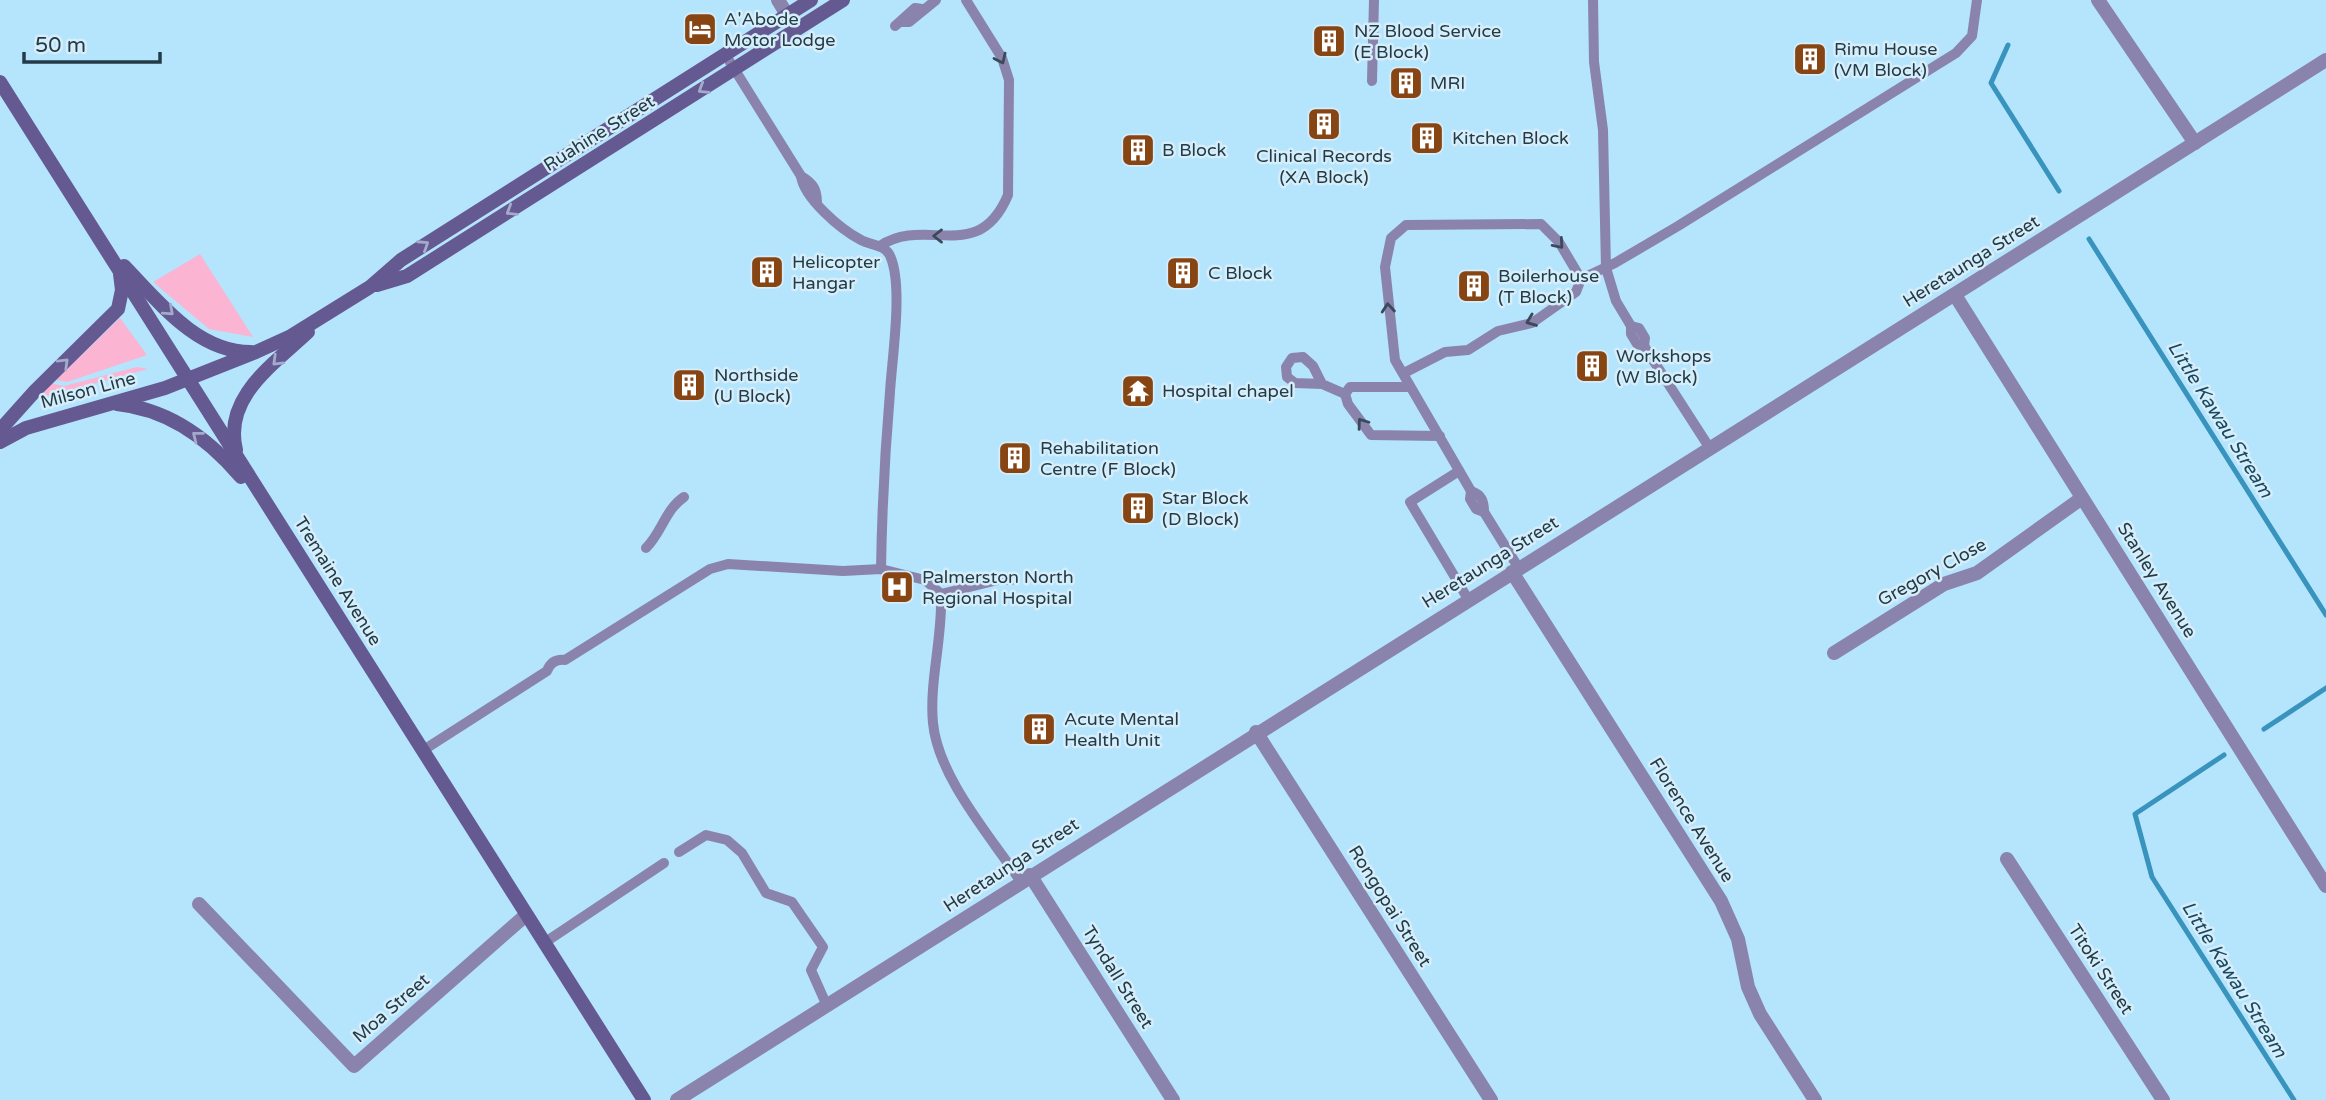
<svg xmlns="http://www.w3.org/2000/svg" width="2326" height="1100" font-family="'Varela Round',sans-serif">
<rect width="100%" height="100%" fill="#b5e4fd"/>
<g fill="#fbb5d3">
<path d="M200,254L253,337L209,329L153,282Z"/>
<path d="M120,318L147,355L67,382L56,380Z"/>
<path d="M137,367L148,369L48,396L43,394L50,383L64,386Z"/>
</g>
<g fill="none" stroke-linecap="round" stroke-linejoin="round">
<g stroke="#3893bd" stroke-width="5">
<path d="M2008,45L1991,83L2059,191"/>
<path d="M2089,239L2326,615"/>
<path d="M2264,729L2326,688"/>
<path d="M2224,755L2135,814L2152,877L2294,1100"/>
</g>
<g stroke="#8a84ac" stroke-width="10">
<path d="M1593,0L1594,62L1603,130L1606,268L1616,301L1631,326V334L1637,344L1644,346L1709,447"/>
<path d="M901,22H909L936,0"/>
<path d="M895,26L915,8L922,9"/>
<path d="M725,54L801,176C804,198 840,229 861,240C872,246 886,244 891,258C903,289 892,358 890,392C885,451 882,509 881,569"/>
<path d="M1372,81L1374,0"/>
<path d="M801,176C813,183 817,189 817,203"/>
<path d="M880,246C926,215 978,266 1008,195L1009,80L1002,58L966,0"/>
<path d="M1581,279L1615,263L1678,226L1956,53L1972,36L1977,0"/>
<path d="M1631,326L1639,328L1645,338L1644,346"/>
<path d="M1404,373L1445,352L1468,350L1498,331L1532,323L1576,292L1581,279L1559,242L1541,224L1406,225L1391,238L1385,267L1395,360L1471,491C1482,495 1484,501 1484,512L1518,567"/>
<path d="M1322,384L1313,366L1303,357L1292,358L1286,367L1287,377L1295,383L1322,384L1345,394"/>
<path d="M1345,394L1348,404L1371,435L1440,436"/>
<path d="M1345,394L1350,387H1410"/>
<path d="M1459,471L1410,502L1468,599"/>
<path d="M1471,491L1470,499L1476,509L1484,512"/>
<path d="M646,548C662,532 665,510 684,497"/>
<path d="M941,594C943,636 929,682 933,723C938,777 991,837 1021,882"/>
<path d="M422,751L547,671C550,663 556,659 565,660L710,569L728,564L843,571L881,569L925,580L941,594L1002,579L1012,580"/>
<path d="M679,852L706,835L727,840L742,853L766,893L792,902L823,947L811,970L827,1006"/>
<path d="M544,943L664,863"/>
</g>
<g stroke="#8a84ac" stroke-width="14">
<path d="M778,0L794,26"/>
<path d="M2098,0L2195,143"/>
<path d="M1955,295L2326,886"/>
<path d="M1512,572L1721,901L1738,939L1748,987L1760,1014L1815,1100"/>
<path d="M1834,653L1944,584L1977,573L2082,498"/>
<path d="M1256,732L1491,1100"/>
<path d="M2007,859L2163,1100"/>
<path d="M1030,875L1173,1100"/>
<path d="M199,904L354,1066L526,915"/>
<path d="M677,1100L2326,60"/>
</g>
<g stroke="#655992" stroke-width="14">
<path d="M0,82L644,1100"/>
<path d="M124,266C159,302 197,352 251,352"/>
<path d="M377,285L407,276L843,0"/>
<path d="M117,404C168,409 208,438 241,477"/>
<path d="M0,430L35,391L118,309L122,290L120,274"/>
<path d="M0,442L26,428L165,388L256,352L291,336L370,287L401,260L811,0"/>
<path d="M236,450C223,397 274,364 308,332"/>
</g>
</g>
<defs><path id="oneway-chevron" d="M-2-3.5L2.5 0L-2 3.5" fill="none" stroke-width="1.6" stroke-linecap="round" stroke-linejoin="round" transform="scale(1.75)"/></defs>
<g stroke="#384a5b">
<use href="#oneway-chevron" transform="translate(1001 59) rotate(65)"/>
<use href="#oneway-chevron" transform="translate(938 236) rotate(180)"/>
<use href="#oneway-chevron" transform="translate(1559 244) rotate(49)"/>
<use href="#oneway-chevron" transform="translate(1388 308) rotate(-95)"/>
<use href="#oneway-chevron" transform="translate(1531 321) rotate(159)"/>
<use href="#oneway-chevron" transform="translate(1362 423) rotate(-126)"/>
</g>
<g stroke="#a3aacb">
<use href="#oneway-chevron" transform="translate(703 89) rotate(148)"/>
<use href="#oneway-chevron" transform="translate(511 211) rotate(148)"/>
<use href="#oneway-chevron" transform="translate(424 245) rotate(-33)"/>
<use href="#oneway-chevron" transform="translate(169 311) rotate(42)"/>
<use href="#oneway-chevron" transform="translate(277 361) rotate(136)"/>
<use href="#oneway-chevron" transform="translate(64 363) rotate(-44)"/>
<use href="#oneway-chevron" transform="translate(197 436) rotate(-142)"/>
</g>
<defs>
<g id="hotel-square" transform="scale(1.75)"><rect x="-9" y="-9" width="18" height="18" rx="4" fill="#884514" stroke="#d6edfa"/><path d="M-6-4.5h1.5V1H6V5H4.5V3h-9V5H-6ZM-4 0a1.8 1.8 0 1 1 3.6 0ZM.5 0V-2.5h3Q6-2.5 6 0Z" fill="#fff"/></g>
<g id="building-square" transform="scale(1.75)"><rect x="-9" y="-9" width="18" height="18" rx="4" fill="#884514" stroke="#d6edfa"/><path d="M-4-6H4V6H1V3H-1V6H-4ZM-2.5-4.3h1.7v1.8h-1.7ZM.8-4.3h1.7v1.8H.8ZM-2.5-1h1.7V.8h-1.7ZM.8-1h1.7V.8H.8Z" fill="#fff"/></g>
<g id="temple-square" transform="scale(1.75)"><rect x="-9" y="-9" width="18" height="18" rx="4" fill="#884514" stroke="#d6edfa"/><path d="M0-6L5-2H3V0L6.5 2.5H4V6H1.5V3h-3V6H-4V2.5H-6.5L-3 0V-2H-5Z" fill="#fff"/></g>
<g id="hospital-square" transform="scale(1.75)"><rect x="-9" y="-9" width="18" height="18" rx="4" fill="#884514" stroke="#d6edfa"/><path d="M-5-5h3v3.5h4V-5h3V5h-3V1.5h-4V5h-3Z" fill="#fff"/></g>
</defs>
<g fill-rule="evenodd">
<use href="#hotel-square" x="700" y="29"/>
<use href="#building-square" x="1329" y="41"/>
<use href="#building-square" x="1810" y="59"/>
<use href="#building-square" x="1406" y="83"/>
<use href="#building-square" x="1324" y="124"/>
<use href="#building-square" x="1427" y="138"/>
<use href="#building-square" x="1138" y="150"/>
<use href="#building-square" x="767" y="272"/>
<use href="#building-square" x="1183" y="273"/>
<use href="#building-square" x="1474" y="286"/>
<use href="#building-square" x="1592" y="366"/>
<use href="#building-square" x="689" y="385"/>
<use href="#temple-square" x="1138" y="391"/>
<use href="#building-square" x="1015" y="458"/>
<use href="#building-square" x="1138" y="508"/>
<use href="#hospital-square" x="897" y="587"/>
<use href="#building-square" x="1039" y="729"/>
</g>
<g text-anchor="middle" stroke-width="5" stroke-linejoin="round" paint-order="stroke">
<g font-size="18" fill="#233b47" stroke="#d6edfa" text-anchor="start">
<text x="724" y="25">A'Abode<tspan x="724" dy="21">Motor Lodge</tspan></text>
<text x="1354" y="37">NZ Blood Service<tspan x="1354" dy="21">(E Block)</tspan></text>
<text x="1834" y="55">Rimu House<tspan x="1834" dy="21">(VM Block)</tspan></text>
<text x="1430" y="89">MRI</text>
<text x="1452" y="144">Kitchen Block</text>
<text x="1162" y="156">B Block</text>
<text x="1324" y="162" text-anchor="middle">Clinical Records<tspan x="1324" dy="21">(XA Block)</tspan></text>
<text x="792" y="268">Helicopter<tspan x="792" dy="21">Hangar</tspan></text>
<text x="1208" y="279">C Block</text>
<text x="1498" y="282">Boilerhouse<tspan x="1498" dy="21">(T Block)</tspan></text>
<text x="1616" y="362">Workshops<tspan x="1616" dy="21">(W Block)</tspan></text>
<text x="714" y="381">Northside<tspan x="714" dy="21">(U Block)</tspan></text>
<text x="1162" y="397">Hospital chapel</text>
<text x="1040" y="454">Rehabilitation<tspan x="1040" dy="21">Centre (F Block)</tspan></text>
<text x="1162" y="504">Star Block<tspan x="1162" dy="21">(D Block)</tspan></text>
<text x="922" y="583">Palmerston North<tspan x="922" dy="21">Regional Hospital</tspan></text>
<text x="1064" y="725">Acute Mental<tspan x="1064" dy="21">Health Unit</tspan></text>
</g>
<g font-size="18" fill="#233b47" stroke="#d6edfa">
<text transform="translate(599 133) rotate(-32)" y="6">Ruahine Street</text>
<text transform="translate(1971 261) rotate(-32)" y="6">Heretaunga Street</text>
<text transform="translate(88 390) rotate(-15)" y="6">Milson Line</text>
<text transform="translate(1490 562) rotate(-32)" y="6">Heretaunga Street</text>
<text transform="translate(1932 572) rotate(-29)" y="6">Gregory Close</text>
<text transform="translate(2157 580) rotate(58)" y="6">Stanley Avenue</text>
<text transform="translate(338 581) rotate(58)" y="6">Tremaine Avenue</text>
<text transform="translate(1692 820) rotate(58)" y="6">Florence Avenue</text>
<text transform="translate(1011 865) rotate(-33)" y="6">Heretaunga Street</text>
<text transform="translate(1390 906) rotate(58)" y="6">Rongopai Street</text>
<text transform="translate(2101 969) rotate(57)" y="6">Titoki Street</text>
<text transform="translate(1118 977) rotate(58)" y="6">Tyndall Street</text>
<text transform="translate(391 1008) rotate(-41)" y="6">Moa Street</text>
</g>
<g font-size="19" font-style="italic" fill="#184960" stroke="#d6edfa">
<text transform="translate(2221 419) rotate(58)" y="7">Little Kawau Stream</text>
<text transform="translate(2235 979) rotate(58)" y="7">Little Kawau Stream</text>
</g>
</g>
<path d="M24 52v10h136v-10" fill="none" stroke="#233b47" stroke-width="3.5"/>
<text x="35" y="52" font-size="21" fill="#233b47" stroke="#d6edfa" stroke-width="5" paint-order="stroke">50 m</text>
</svg>
